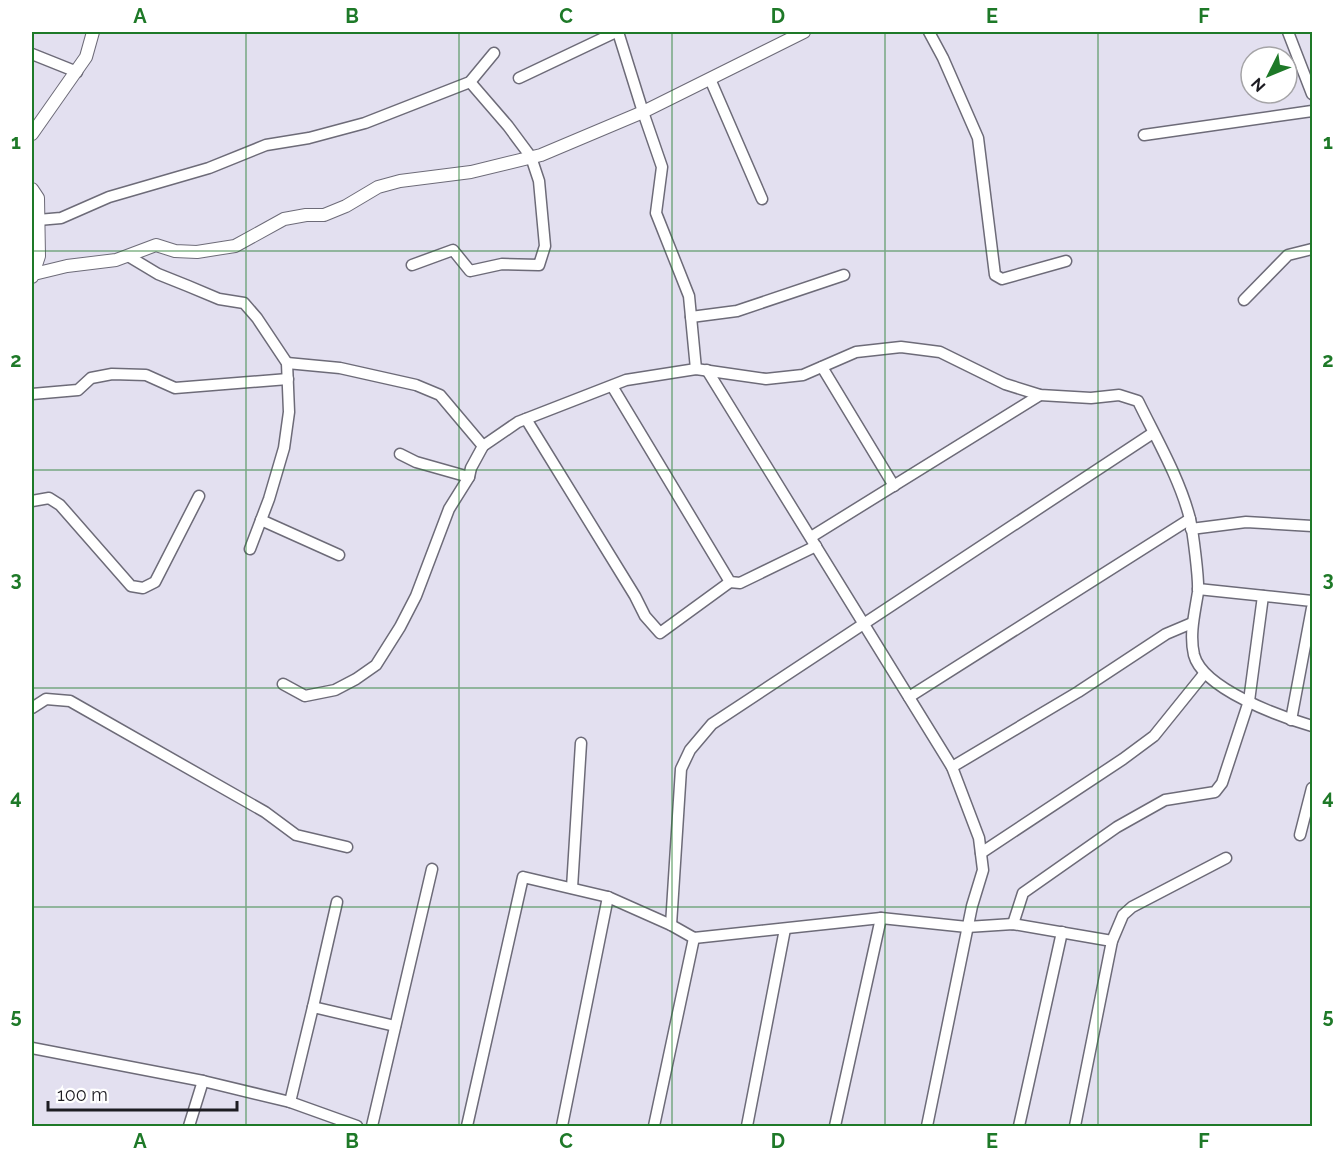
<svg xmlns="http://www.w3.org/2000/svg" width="1344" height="1158" font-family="Raleway,sans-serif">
<rect width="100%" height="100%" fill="#e3e0f0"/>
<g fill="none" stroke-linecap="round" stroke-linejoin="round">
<g stroke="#6d6b78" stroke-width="13">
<g id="minor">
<path d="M618,32L643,112L662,167L656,213L689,296L696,369"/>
<path d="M929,32L943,58L978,138L995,275L1002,279L1066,261"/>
<path d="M1288,32L1312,94"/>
<path d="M32,54L77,72"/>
<path d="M519,78L616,32"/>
<path d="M710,79L762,199"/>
<path d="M1144,135L1312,111"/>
<path d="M38,220L61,218L109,197L209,168L266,145L309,138L365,123L470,82L494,53"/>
<path d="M128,256L158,274L188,286L219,299L244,303L257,318L287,363L289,412L284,448L269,499L250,549"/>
<path d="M412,265L453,250L470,271L502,264L539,265L545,246L539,181L531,157L508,126L470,82"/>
<path d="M1244,300L1288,255L1312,249"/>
<path d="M691,317L737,311L844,275"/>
<path d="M822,367L894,486"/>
<path d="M707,370L952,767L979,838L983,870L972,906L927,1126"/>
<path d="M612,386L730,582L740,583L816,546"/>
<path d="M32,394L78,390L91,378L112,374L146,375L175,388L288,379"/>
<path d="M526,419L635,596L645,616L660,633L730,582"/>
<path d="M483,446L518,422L626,380L696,369L766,379L803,375L856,352L901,347L940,352L1005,384L1040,395L1091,398L1119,395L1138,401C1156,438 1180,479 1190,519C1193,532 1199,579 1198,592C1195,612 1189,634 1194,655C1203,689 1281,717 1312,726"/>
<path d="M400,454L416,462L469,477"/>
<path d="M32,501L49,498L60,505L131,586L143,588L155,582L199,496"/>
<path d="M261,520L339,555"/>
<path d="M1191,529L1246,522L1312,526"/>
<path d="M811,537L1040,395"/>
<path d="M1198,589L1312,601"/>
<path d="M283,684L305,696L335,690L356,679L376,665L400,627L416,596L449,509L469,477L471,468L483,446L440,395L416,385L340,368L287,363"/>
<path d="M909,697L1190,519"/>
<path d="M32,708L46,699L70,701L265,812L296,835L347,847"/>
<path d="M1291,720L1312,608"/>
<path d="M952,767L1078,692L1166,634L1192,623"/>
<path d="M1300,835L1312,788"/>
<path d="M981,853L1123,759L1154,736L1204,674"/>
<path d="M572,888L581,743"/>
<path d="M1013,924L1023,893L1117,827L1165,800L1215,792L1222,783L1249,701L1263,596"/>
<path d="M671,925L681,769L690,750L712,724L1153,433"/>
<path d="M313,1007L337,902"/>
<path d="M32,1048L203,1081L290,1102L357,1126"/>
<path d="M290,1102L313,1007L395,1026"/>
<path d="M189,1126L203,1081"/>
<path d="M372,1126L432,869"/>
<path d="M467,1126L523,877L608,897L671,925L694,938L881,918L967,927L1013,924L1112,941"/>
<path d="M562,1126L608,897"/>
<path d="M654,1126L694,938"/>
<path d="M747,1126L785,929"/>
<path d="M835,1126L881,918"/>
<path d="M1019,1126L1062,932"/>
<path d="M1075,1126L1112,941L1123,915L1132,907L1226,858"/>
</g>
</g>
<g stroke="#6d6b78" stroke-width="14">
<g id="tertiary">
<path d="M32,134L86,57L93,32"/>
<path d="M32,189L38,198L39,256L32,277"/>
<path d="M34,274L67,266L116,260L156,245L175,251L197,252L235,246L284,219L306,215H324L346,206L378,187L400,181L471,172L541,155L643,112L804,32"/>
</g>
</g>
<use href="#minor" stroke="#fff" stroke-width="10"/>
<use href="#tertiary" stroke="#fff" stroke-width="12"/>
</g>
<path fill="none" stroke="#1e7928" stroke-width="1.5" stroke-opacity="0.55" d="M246,32V1126M459,32V1126M672,32V1126M885,32V1126M1098,32V1126M32,251H1312M32,470H1312M32,688H1312M32,907H1312"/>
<rect width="1344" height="1158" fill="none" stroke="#ffffff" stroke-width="66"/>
<g transform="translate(1269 75) rotate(227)"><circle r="28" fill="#ffffff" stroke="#a5a4a7" stroke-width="1.5"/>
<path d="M0-4.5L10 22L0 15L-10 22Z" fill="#1e7928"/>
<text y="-9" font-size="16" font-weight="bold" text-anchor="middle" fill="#1d1c22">N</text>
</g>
<path d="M48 1101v9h189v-9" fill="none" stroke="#1d1c22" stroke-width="3"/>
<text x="57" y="1101" font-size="18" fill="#1d1c22" stroke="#ffffff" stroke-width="4.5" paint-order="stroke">100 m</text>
<rect x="33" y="33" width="1278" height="1092" fill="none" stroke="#1e7928" stroke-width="2"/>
<g font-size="20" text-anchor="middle" font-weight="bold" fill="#1e7928">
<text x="140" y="23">A</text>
<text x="352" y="23">B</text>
<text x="566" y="23">C</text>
<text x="778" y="23">D</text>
<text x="992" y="23">E</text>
<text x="1204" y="23">F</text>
<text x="16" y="149">1</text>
<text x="1328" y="149">1</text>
<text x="16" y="367">2</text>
<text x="1328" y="367">2</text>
<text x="16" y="586">3</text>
<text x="1328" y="586">3</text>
<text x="16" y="804">4</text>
<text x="1328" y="804">4</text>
<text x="16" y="1023">5</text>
<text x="1328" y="1023">5</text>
<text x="140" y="1148">A</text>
<text x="352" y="1148">B</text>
<text x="566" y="1148">C</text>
<text x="778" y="1148">D</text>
<text x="992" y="1148">E</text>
<text x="1204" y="1148">F</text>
</g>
</svg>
